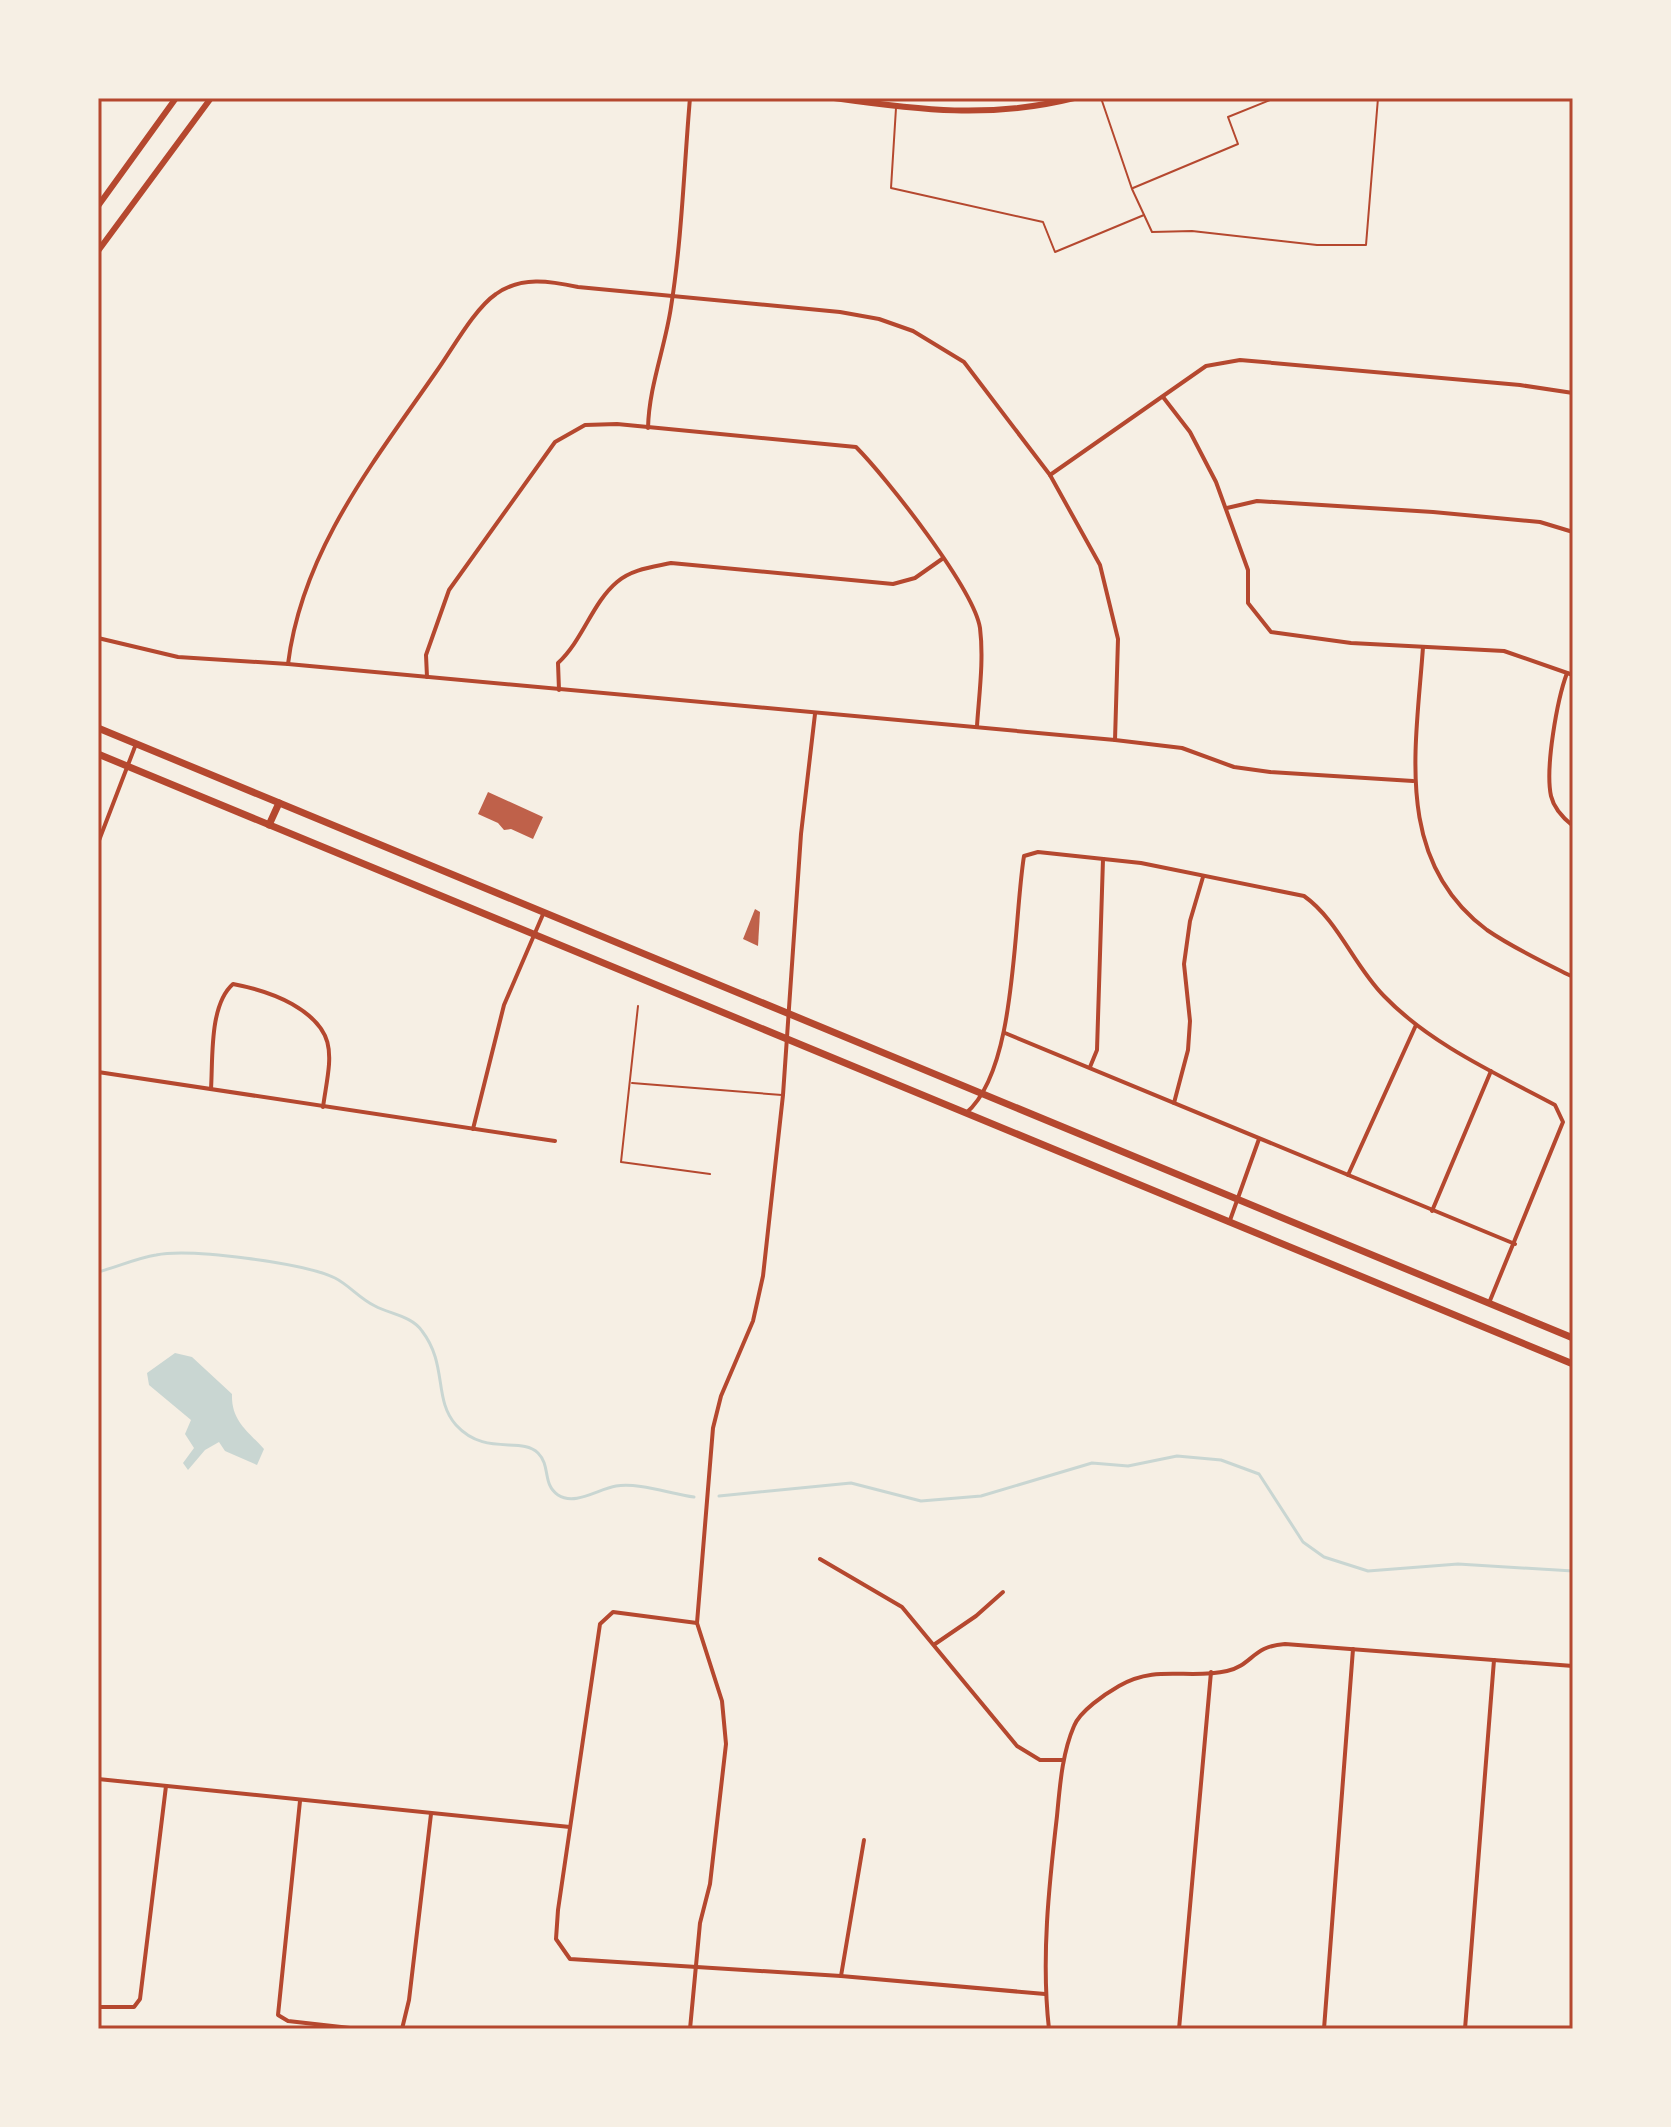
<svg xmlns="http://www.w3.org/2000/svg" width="1671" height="2127" font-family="Rubik,sans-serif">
<rect width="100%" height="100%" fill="#f6efe4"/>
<path fill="#c9d6d2" d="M175,1353L192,1357L232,1394C231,1421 248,1431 264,1449L257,1465L225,1451L219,1442L205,1450L188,1470L183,1463L194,1448L185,1434L191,1420L149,1385L147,1373Z"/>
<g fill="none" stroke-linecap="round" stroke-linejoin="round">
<g stroke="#c9d6d2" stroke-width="3">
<path d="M98,1272C117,1267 137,1258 156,1255C190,1248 304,1263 335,1278C349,1285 360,1299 375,1306C390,1314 412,1316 422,1331C448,1365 433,1399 456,1425C485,1457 521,1436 538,1453C551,1466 542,1484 558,1495C575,1506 598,1489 616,1486C638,1482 671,1494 694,1497"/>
<path d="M719,1496L851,1483L921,1501L981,1496L1092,1463L1128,1466L1177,1456L1221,1460L1259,1474L1303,1542L1324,1557L1368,1571L1458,1564L1573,1571"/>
</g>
</g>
<g fill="#bf614a">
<path d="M488,792L543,817L533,839L511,829L504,830L498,823L478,814Z"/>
<path d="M755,909L760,912L758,946L743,939Z"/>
</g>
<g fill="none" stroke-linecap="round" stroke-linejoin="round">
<g stroke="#b5482f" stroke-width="2">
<path d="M1101,98L1132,189L1152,232L1192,231L1317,245H1366L1378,98"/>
<path d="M896,108L891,188L1043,222L1055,252L1144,215"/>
<path d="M1133,188L1238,144L1228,117L1275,98"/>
<path d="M638,1006L621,1162L710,1174"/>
<path d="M632,1083L782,1095"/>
</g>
<g stroke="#b5482f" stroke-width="4">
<path d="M1163,397L1190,432L1216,482L1248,570V603L1271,632L1351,643L1504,651L1573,675"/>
<path d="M648,428C649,386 665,348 671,307C682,238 684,167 690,98"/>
<path d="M1050,475L1206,366L1240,360L1520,385L1573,393"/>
<path d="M1227,508L1257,501L1433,512L1540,522L1573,532"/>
<path d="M98,638L178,657L288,664L1115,740L1182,748L1234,767L1270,772L1413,781"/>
<path d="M1423,647C1416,748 1393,860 1487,930C1513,948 1545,963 1573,977"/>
<path d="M288,664C302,551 373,463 436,372C452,350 474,309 496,294C521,276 550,281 578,287L840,312L879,319L913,331L964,362L1050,475L1100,565L1118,639L1115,740"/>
<path d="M1567,673C1557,700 1545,768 1551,796C1554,809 1563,818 1573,826"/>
<path d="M427,677L426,655L449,590L555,442L585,425L617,424L856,447C886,477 974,589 980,628C984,660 979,695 977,726"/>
<path d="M559,690L558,663C583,640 592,603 617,582C632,569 653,567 671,563L893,584L915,578L942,559"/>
<path d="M98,843L136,744"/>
<path d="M1005,1033L1515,1244"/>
<path d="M1090,1067L1097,1050L1103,859"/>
<path d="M98,1072L555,1141"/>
<path d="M211,1089C213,1059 209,1005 233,984C254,988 274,994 292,1004C341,1032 330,1058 323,1107"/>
<path d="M1174,1103L1188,1050L1190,1021L1184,964L1190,921L1203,877"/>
<path d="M966,1113C1017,1070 1013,924 1024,856L1038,852L1141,863L1304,896C1338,920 1354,966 1384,996C1430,1044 1497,1074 1555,1105L1563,1122L1489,1303"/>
<path d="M473,1129L504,1005L544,912"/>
<path d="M1348,1175L1416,1025"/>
<path d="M1432,1211L1491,1071"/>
<path d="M1229,1223L1259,1139"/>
<path d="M820,1559L902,1607L1017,1746L1040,1760H1063"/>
<path d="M697,1623L613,1612L600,1624L558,1910L556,1939L570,1959L841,1976L1045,1994"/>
<path d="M935,1644L976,1616L1003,1592"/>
<path d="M98,1779L570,1827"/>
<path d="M300,1801L278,2015L288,2021L359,2029"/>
<path d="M841,1976L864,1840"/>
<path d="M98,2007H134L140,1999L166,1786"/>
<path d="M402,2029L409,2000L431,1814"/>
<path d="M690,2029L700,1923L710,1884L726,1744L722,1701L697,1623L713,1428L721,1396L753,1321L763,1276L783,1095L801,834L815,714"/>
<path d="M1049,2029C1041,1959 1049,1885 1057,1816C1060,1785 1062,1754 1074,1726C1080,1711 1105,1694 1119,1686C1157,1664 1188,1680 1227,1671C1253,1665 1252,1646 1285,1644L1573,1666"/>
<path d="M1179,2029L1211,1672"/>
<path d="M1324,2029L1353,1649"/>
<path d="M1465,2029L1494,1660"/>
</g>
<g stroke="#b5482f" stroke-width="6">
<path d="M834,98C919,110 990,119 1074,98"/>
<path d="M98,206L176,98"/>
<path d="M98,251L211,98"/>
</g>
<g stroke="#b5482f" stroke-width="7">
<path d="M98,728L1573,1338"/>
<path d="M98,754L1573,1364"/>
<path d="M269,825L279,803"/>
</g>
</g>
<rect width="1671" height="2127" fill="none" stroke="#f6efe4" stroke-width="200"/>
<rect x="100" y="100" width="1471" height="1927" fill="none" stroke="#b5482f" stroke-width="3"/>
</svg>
